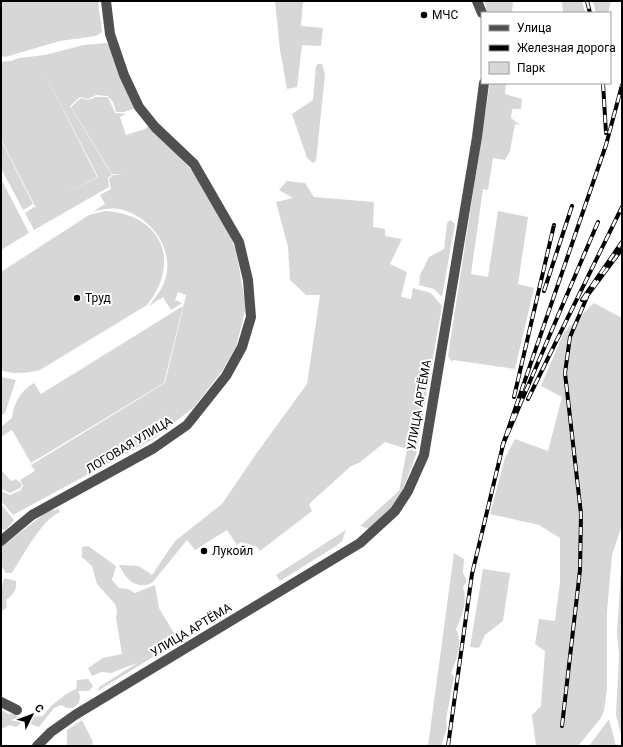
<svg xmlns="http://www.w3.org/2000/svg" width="623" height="747" font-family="Roboto,sans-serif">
<rect width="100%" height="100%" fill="#fff"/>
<g fill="#d7d7d7" fill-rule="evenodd">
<path d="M1,1H98L102,32L96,36L60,41L5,57L1,56Z"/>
<path d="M275,1H303L301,26L323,28L321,46L302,45L297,87L287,89L280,50Z"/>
<path d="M485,1H513L512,13H487Z"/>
<path d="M562,1H582L585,13H563Z"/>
<path d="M593,1H611L608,13H596Z"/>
<path d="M106,43L111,46L136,108L124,112H116L113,102L108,96L96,95L88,99L80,97L70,106L112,175L108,178L109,187L34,230L25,213L34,207L36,208L1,139V71L3,72L1,71V62L11,61L19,58L45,55L84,45ZM40,64L98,177L62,195L97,177Z"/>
<path d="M318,64H322L325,74L316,161L313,163L307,158L292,114L313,100L316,66Z"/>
<path d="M490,83H506L505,94L522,99L521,109H512L511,118L520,125L515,124L510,151L505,160L493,158L488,190L483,189L471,274L488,277L498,211L528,217L518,284L534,288L515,369L453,360L452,362L448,356Z"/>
<path d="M96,97H108L115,113L126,114L120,117L126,135L145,129L149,125L200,179L221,215L236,250L246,307L236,347L222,371L194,407L155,438L13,515L1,501V491L10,495L21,490L23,485L20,480L35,471L31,465L165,383L188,287L186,295L178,292L175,300L182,303L171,310L163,297L149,306C156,297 163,288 166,277C173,247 151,218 123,210C113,207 102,209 93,212L105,204L100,195L111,189L109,179L113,175H124L112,174L71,107L81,98L88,100Z"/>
<path d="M1,140L33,204L23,210L1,168Z"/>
<path d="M1,179L29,233L1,250Z"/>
<path d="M287,181L305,183L314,197L374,202L373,227L385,229V236L402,239L390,264L407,272L401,297L411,299L413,288L431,293L442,306L416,455L399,500L376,525L369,529L360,526L399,491L407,449L385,442L359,463L351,466L309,504L312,511L260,551L256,546L241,542L237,545L227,530L195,550L187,540L152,583C135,590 126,579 119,565L139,566L152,575L175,541L222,504L256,454L307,384L320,295H306L290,280L288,247L276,202L293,198L279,190Z"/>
<path d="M105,211C161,214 182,261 147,305L40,370C27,373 14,375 1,370V272L89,215Z"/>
<path d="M450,220L455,224L442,297L434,289L419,285L420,275L429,257L444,249L447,223Z"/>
<path d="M594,303L622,318V525L612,555L607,612V689L604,711L601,718L578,746H536L532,715L541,706L545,651L535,644L539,619L555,621L560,582V538L539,525L490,514L505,458L515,439L548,451L562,397L541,386L564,332Z"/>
<path d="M183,306L164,383L31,463L12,430L1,437V427L12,418C14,403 20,391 34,383L41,394Z"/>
<path d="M1,377L16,380L5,413L1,416Z"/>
<path d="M1,470L11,481L16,479L22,484L20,488L10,493L1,489Z"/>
<path d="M1,504L14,520L6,530L1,529Z"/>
<path d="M59,509L60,512C42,519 23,556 12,573H6L1,565V546L4,545L48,511Z"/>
<path d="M346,530L342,541L336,546L280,581L276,575Z"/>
<path d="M88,546L116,566L112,580L119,588L128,589L135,593L155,585L159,608L178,640L167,648L179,641L98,691L99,687L137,663L111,673L101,672L92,676L88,668L103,658L122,654L116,618L117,611L115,604L97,584L92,566L82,557V547Z"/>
<path d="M454,553L464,559L463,573L467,581L463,587C468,600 462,617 456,629C463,643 457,659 451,673L454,677L446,719L447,728L441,746H428Z"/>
<path d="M622,555V738L616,715L619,655L617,633Z"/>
<path d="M483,569L510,573L503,621L485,635L479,648L470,647Z"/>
<path d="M4,578L16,581C17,590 13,595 6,600L7,607L2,611L1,620V592Z"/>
<path d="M88,679L93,686L89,691H78L80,696L79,703L73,708H67L61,705L54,708L39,727L28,723L31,717L43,716C49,706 66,693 76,689L77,680Z"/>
<path d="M1,709L8,714L15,713L21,723L16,727L10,725L1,729Z"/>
<path d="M609,719L616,746H589Z"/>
<path d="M82,720L93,742L91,746H67V730Z"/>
</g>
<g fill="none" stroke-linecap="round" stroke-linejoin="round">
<g stroke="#505050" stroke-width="10">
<path d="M477,1L482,13"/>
<path d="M1,541L32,515L154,448L187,425L226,376L242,347L251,317L248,280L239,242L194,164L155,127L139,107L124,75L110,34L106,1"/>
<path d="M1,702L17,710"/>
<path d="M37,746L51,732L75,715L360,543L395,511L408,491L424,455L477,137L484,83"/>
</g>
<g stroke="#000" stroke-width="4">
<g id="rail">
<path d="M587,1L590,13"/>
<path d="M603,83L606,133"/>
<path d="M598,222L502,447L606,145L622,85"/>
<path d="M544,291L572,206"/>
<path d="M582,300L622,242"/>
<path d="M584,300L622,249"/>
<path d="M514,397L554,225"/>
<path d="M528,399L622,207"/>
<path d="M562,726L580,570L581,514L565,373L570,337L587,297"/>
<path d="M448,746L472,574L504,441"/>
</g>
</g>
<use href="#rail" stroke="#fff" stroke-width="2.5" stroke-dasharray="8" stroke-linecap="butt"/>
</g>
<g fill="#000" stroke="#fff" stroke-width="1.5">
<circle cx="424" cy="15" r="4"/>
<circle cx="77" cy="298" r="4"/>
<circle cx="204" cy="551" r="4"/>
</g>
<g text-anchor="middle" stroke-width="4" stroke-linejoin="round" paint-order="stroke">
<g font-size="12" fill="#000" stroke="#fff" text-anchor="start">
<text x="432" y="19">МЧС</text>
<text x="85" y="302">Труд</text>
<text x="212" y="555">Лукойл</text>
</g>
<g font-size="12" fill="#000" stroke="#fff">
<text transform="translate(419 405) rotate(-80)" y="4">УЛИЦА АРТЁМА</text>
<text transform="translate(129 445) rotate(-31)" y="4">ЛОГОВАЯ УЛИЦА</text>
<text transform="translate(191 630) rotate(-31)" y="4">УЛИЦА АРТЁМА</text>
</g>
</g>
<rect width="623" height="747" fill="none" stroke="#000000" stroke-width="4"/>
<rect x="481" y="12" width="130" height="72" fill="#ffffff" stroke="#999999"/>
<rect x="489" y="25" width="20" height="6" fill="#505050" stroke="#999999"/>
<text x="517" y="32" font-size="12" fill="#000000">Улица</text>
<rect x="489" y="45" width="20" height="6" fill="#000000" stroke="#999999"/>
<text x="517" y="52" font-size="12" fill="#000000">Железная дорога</text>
<rect x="489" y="62" width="20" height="12" fill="#d7d7d7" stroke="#999999"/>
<text x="517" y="72" font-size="12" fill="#000000">Парк</text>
<g transform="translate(32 715) rotate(48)" stroke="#ffffff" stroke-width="3" paint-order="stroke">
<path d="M0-3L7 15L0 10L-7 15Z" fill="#000000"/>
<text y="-6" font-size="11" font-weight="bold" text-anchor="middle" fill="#000000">С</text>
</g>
</svg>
